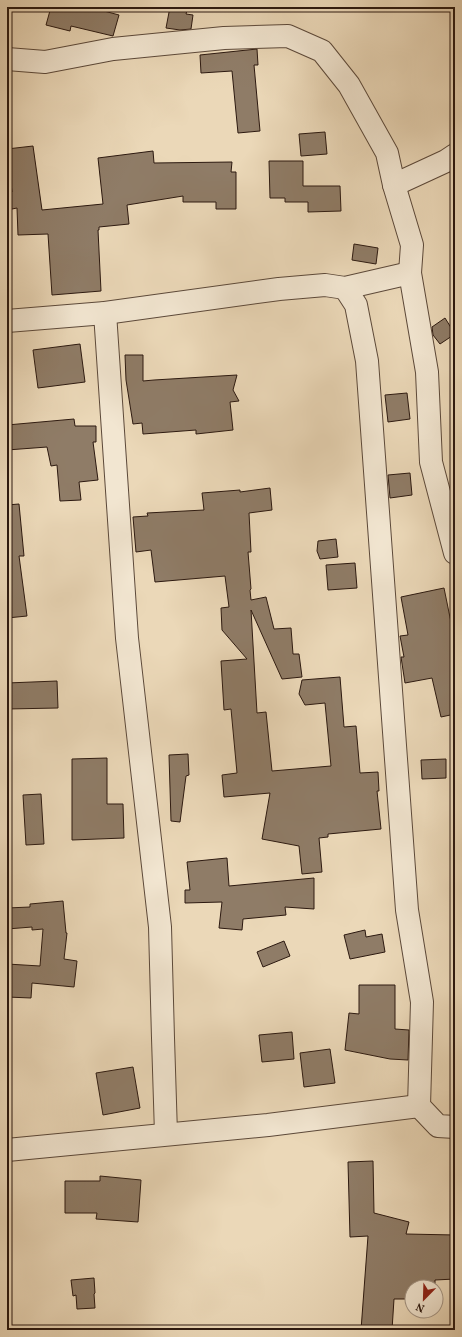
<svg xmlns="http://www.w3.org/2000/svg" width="462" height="1337" font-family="Vollkorn,serif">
<rect width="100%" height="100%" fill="#ebd8b8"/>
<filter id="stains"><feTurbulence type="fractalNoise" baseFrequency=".005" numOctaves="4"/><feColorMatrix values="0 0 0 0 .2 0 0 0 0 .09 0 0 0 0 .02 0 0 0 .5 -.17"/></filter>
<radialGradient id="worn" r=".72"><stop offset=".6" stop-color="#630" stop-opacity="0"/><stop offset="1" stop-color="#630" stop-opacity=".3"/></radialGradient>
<g fill="#8f7c67" stroke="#2c1910">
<path d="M51,7H89L119,15L113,36L71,26L70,31L46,25Z"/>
<path d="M170,7H188L186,14L193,15L191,29L180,30L166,28Z"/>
<path d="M257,49L258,65H254L260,131L238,133L232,71L201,73L200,55Z"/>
<path d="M325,132L327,154L301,156L299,134Z"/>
<path d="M33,146L42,210L103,204L98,158L153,151L154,163L232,162L231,172H236V209H216V202H183V196L127,205L129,224L99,227V230H98L101,291L52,295L48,234L18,235L17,208L7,210V193L12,192L7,149Z"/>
<path d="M269,161H303V186H340L341,211L308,212V202H285V198H270Z"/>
<path d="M354,244L378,248L376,264L352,260Z"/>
<path d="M445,318L455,334L440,344L433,335L432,327Z"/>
<path d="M80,344L85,382L38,388L33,350Z"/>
<path d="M125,355H143V381L154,380L237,375L233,390L239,401L230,402L233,430L196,434V430L143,434L142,423L133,424L126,380Z"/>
<path d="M407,393L410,419L388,422L385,395Z"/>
<path d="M74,419L75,426H96V442H93L98,480L79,482L81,500L60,501L57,465L51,466L47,447L7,450V425Z"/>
<path d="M410,473L412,495L390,498L388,475Z"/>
<path d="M270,488L272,510L249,513L251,552H248L251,589L250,590L251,600L266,597L274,629L291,628L293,654H299L302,677L282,679L251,610L257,713L266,712L272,771L331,766L325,703L305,705L299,694L302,680L340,677L344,727L356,726L360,773L378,772L379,791H377L381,829L328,834V837L319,838L322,872L302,874L299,846L262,839L270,793L224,797L222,775L237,773L231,709L224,710L221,661L247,659L222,630L221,608L229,607L225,576L155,582L151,550L136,552L133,517L148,516L147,513L204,510L202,493L240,490V492Z"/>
<path d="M19,504L24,556H19L27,616L7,618V505Z"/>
<path d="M336,539L338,557L320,559L317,551L318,541Z"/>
<path d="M355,563L357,588L328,590L326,565Z"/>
<path d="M444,588L455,642V714L441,717L432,678L405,683L401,657H404L400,636L408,635L401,597Z"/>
<path d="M57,681L58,708L7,709V683Z"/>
<path d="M188,754L189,775L186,776L180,822L171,821L169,755Z"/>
<path d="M107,758V804H123L124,838L72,840V759Z"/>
<path d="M446,759V778L422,779L421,760Z"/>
<path d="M41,794L44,844L26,845L23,795Z"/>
<path d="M227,858L229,886L314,878V909L285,907L286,915L243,919L242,930L219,928L222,902L185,903V890H190L187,862Z"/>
<path d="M63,901L66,933H67L64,959L77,961L74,987L32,983L31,998L7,997V964L40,966L43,929L32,930V927L7,929V908L30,907V904Z"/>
<path d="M365,930L366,937L382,934L385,952L350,959L344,935Z"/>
<path d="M284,941L290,956L263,967L257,952Z"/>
<path d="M359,985H395V1029L409,1030L408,1060L390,1059L345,1050L349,1013L359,1014Z"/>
<path d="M292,1032L294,1059L262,1062L259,1035Z"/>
<path d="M330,1049L335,1083L304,1087L300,1053Z"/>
<path d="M133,1067L140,1108L103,1115L96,1073Z"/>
<path d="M373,1161L374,1213L409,1222L406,1234L455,1235V1279L435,1280V1287H412V1299H394L392,1330H361L368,1236L350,1237L348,1162Z"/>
<path d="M100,1176L141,1180L138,1222L96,1219L97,1213H65V1181H100Z"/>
<path d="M94,1278L95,1293L94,1294L95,1308L77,1309L76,1295L73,1296L71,1280Z"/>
</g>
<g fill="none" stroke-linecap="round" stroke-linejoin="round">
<g stroke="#5c493a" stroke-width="24">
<g id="minor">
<path d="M7,59L45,62L113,49L224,38L288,36L322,51L349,85L387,153L394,185L412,245L410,273L427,372L431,462L455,553"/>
<path d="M394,185L446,161L455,155"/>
<path d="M345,288L356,305L367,361L407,910L422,1002L419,1106L438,1126L455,1127"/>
<path d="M105,313L127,638L160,927L163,1038L166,1134"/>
<path d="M7,321L105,313L279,289L325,285L345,288L410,273"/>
<path d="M7,1150L268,1125L419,1106"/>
</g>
</g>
<use href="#minor" stroke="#f2e6d1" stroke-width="22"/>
</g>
<rect width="462" height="1337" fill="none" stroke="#ebd8b8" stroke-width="24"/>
<rect x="8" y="8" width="446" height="1321" fill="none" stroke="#2c1910" stroke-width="2"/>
<rect x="12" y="12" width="438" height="1313" fill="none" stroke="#2c1910"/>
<g transform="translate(424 1299) rotate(203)"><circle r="19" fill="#f2e6d1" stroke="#a39484"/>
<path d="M0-3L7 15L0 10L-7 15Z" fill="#8f2418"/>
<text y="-6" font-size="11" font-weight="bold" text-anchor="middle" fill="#2c1910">N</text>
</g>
<rect width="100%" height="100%" filter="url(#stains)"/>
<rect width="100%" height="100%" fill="url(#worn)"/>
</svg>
